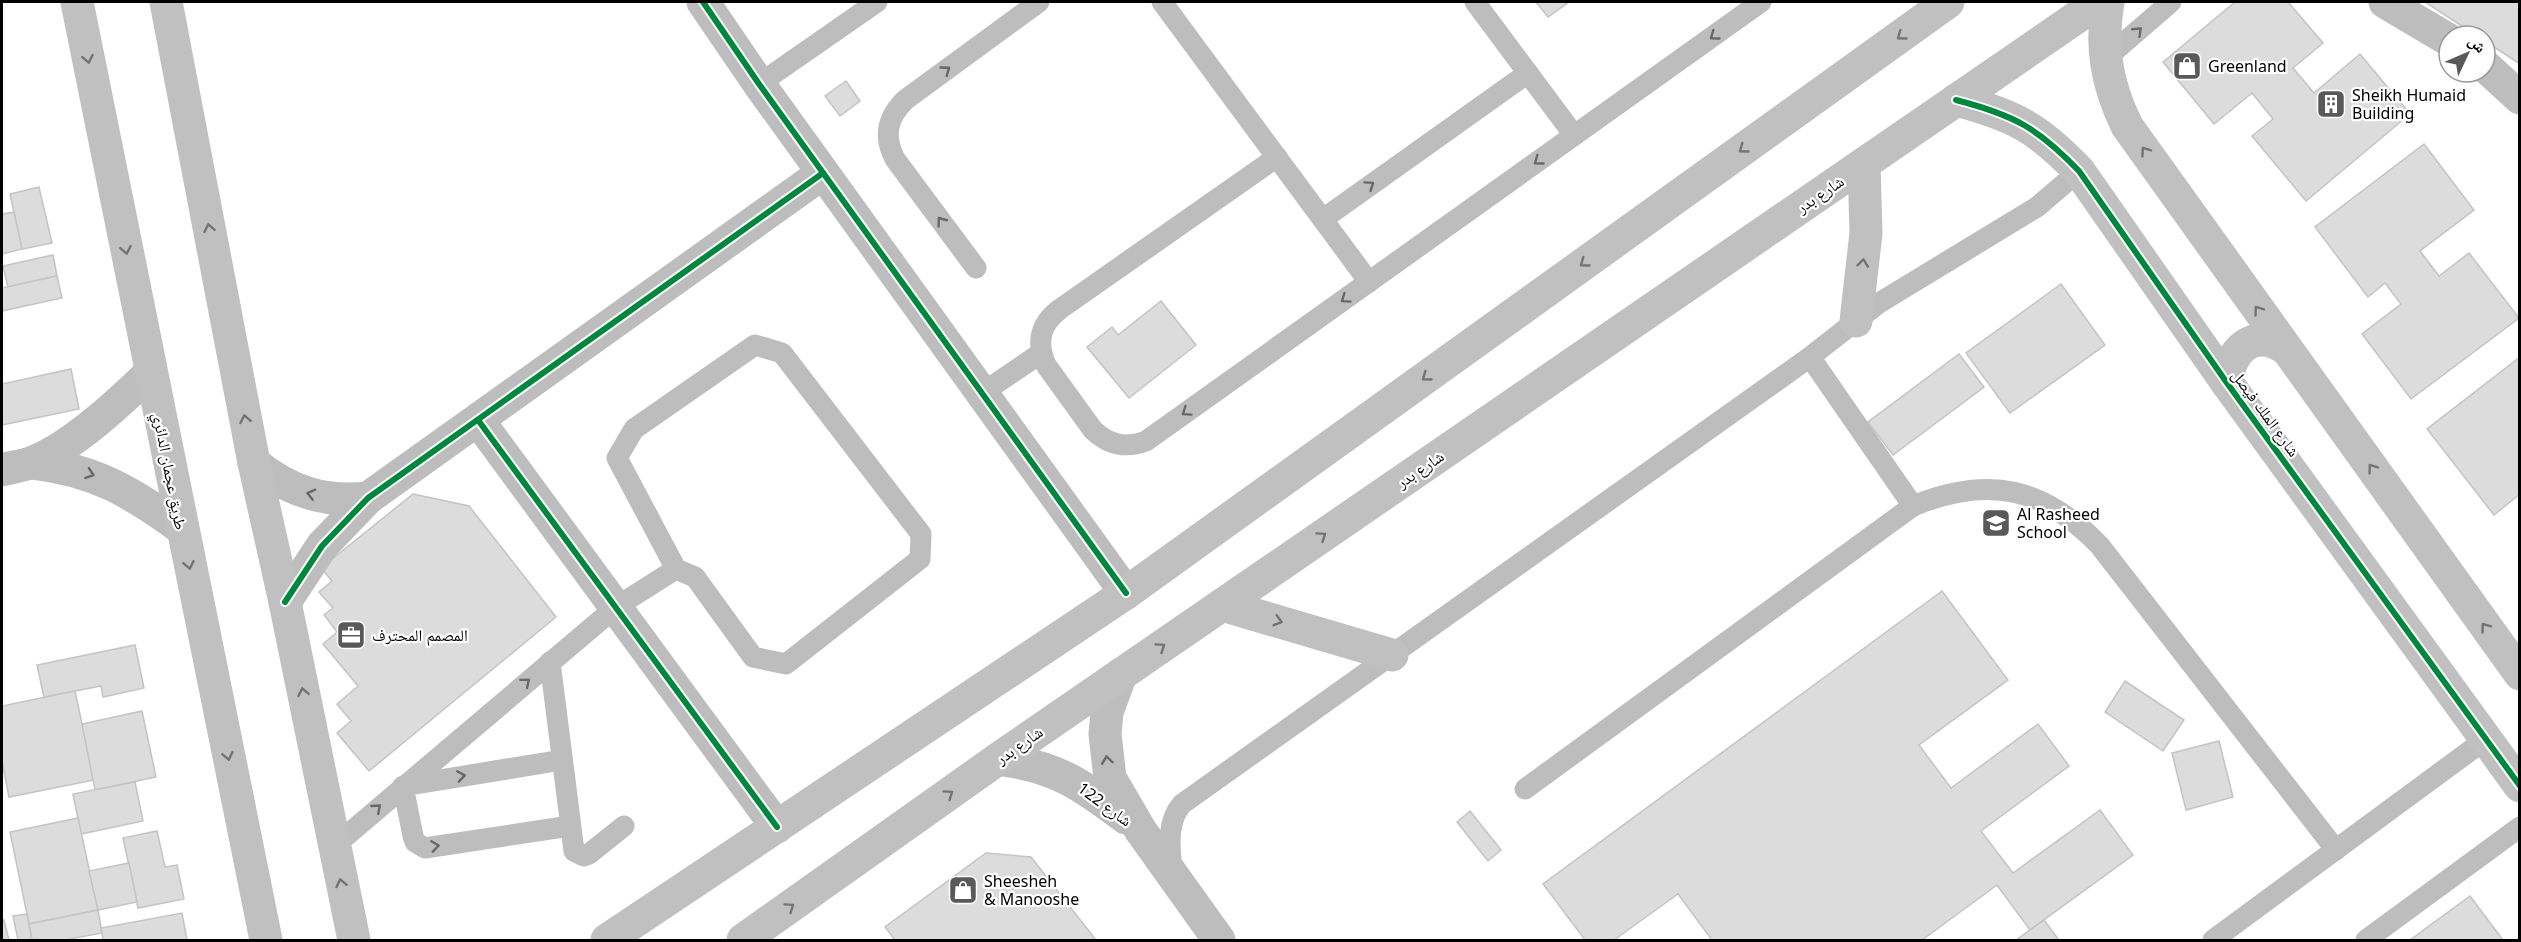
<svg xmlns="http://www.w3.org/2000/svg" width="2521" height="942" font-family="'Noto Sans','Noto Naskh Arabic',sans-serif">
<rect width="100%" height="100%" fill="#fff"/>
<g fill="#dcdcdc" stroke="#c4c4c4" stroke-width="1.5">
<path d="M1536,2H1569L1548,17Z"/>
<path d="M2235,2H2288L2323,43L2293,68L2314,93L2360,54L2410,114L2306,201L2252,136L2273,119L2252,93L2214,124L2163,62Z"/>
<path d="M2425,2H2520V64L2485,41V36H2477Z"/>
<path d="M846,81L860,101L840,116L825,96Z"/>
<path d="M2424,144L2474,210L2420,251L2439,276L2469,253L2519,318L2411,399L2362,334L2401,304L2385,283L2368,297L2315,227Z"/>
<path d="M39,187L52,243L22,249L10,194Z"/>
<path d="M14,212L22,249L2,254V214Z"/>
<path d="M53,255L57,276L8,287L3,266Z"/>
<path d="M57,276L62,298L2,311V288Z"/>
<path d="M2061,284L2105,345L2010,413L1966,353Z"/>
<path d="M1161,301L1196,345L1129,398L1087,347L1112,327L1118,335Z"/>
<path d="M1959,354L1984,387L1893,455L1868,422Z"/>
<path d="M2520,357V494L2494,515L2427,429Z"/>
<path d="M71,369L79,409L2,425V384Z"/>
<path d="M413,494L469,506L556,617L369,771L337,733L351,721L337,704L358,686L323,644L337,632L324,615L333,608L319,592L332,581L321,568Z"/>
<path d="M1942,591L2008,680L1919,745L1951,788L2038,724L2069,766L1981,831L2013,873L2100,810L2133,855L2030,930L1997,885L1922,940H1712L1678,894L1614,940H1585L1543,884Z"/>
<path d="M135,645L144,688L103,697L101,686L44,697L37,665Z"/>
<path d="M2125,681L2184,720L2163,751L2105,712Z"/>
<path d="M75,691L94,780L9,797L2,761V706Z"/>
<path d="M142,711L156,777L95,790L82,724Z"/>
<path d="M2219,741L2233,797L2186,810L2172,753Z"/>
<path d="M135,782L143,821L81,834L73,794Z"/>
<path d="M1470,811L1501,850L1488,861L1457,822Z"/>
<path d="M78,818L98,910L29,924L10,832Z"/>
<path d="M157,831L165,867L177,865L184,899L138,908L123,838Z"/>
<path d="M986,853L1031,857L1096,940H895L885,927Z"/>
<path d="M129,863L137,902L98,910L89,871Z"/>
<path d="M2470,896L2503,940H2410Z"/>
<path d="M98,910L102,933L65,940H32L29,924Z"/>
<path d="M182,913L187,940H103L101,928Z"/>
<path d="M27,914L32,940H18L13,916Z"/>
<path d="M2,920H4L9,940H2Z"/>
<path d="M2044,920L2059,940H2016Z"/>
</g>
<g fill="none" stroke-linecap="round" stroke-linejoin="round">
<g stroke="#bdbdbd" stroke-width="21">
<path d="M1162,2L1369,282"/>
<path d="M1475,2L1574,135"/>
<path d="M2105,59L2171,2"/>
<path d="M759,84L877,2"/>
<path d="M1277,157L1060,309C1040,324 1036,342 1046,365L1093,430C1109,445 1125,449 1146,441L1761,2"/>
<path d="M1323,219L1528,73"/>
<path d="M976,268L895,159C883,136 887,118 905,100L1039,2"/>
<path d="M1810,357L1913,506"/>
<path d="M982,393L1041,353"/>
<path d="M550,662L574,851L584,856L589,854L624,826"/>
<path d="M562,760L403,786L413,836L415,842L425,848L570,826"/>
<path d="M1525,789L1913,506C1989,475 2044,487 2100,546L2336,850"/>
<path d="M333,847L616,607L676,569L695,577L753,657L786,664L920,559L921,534L782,353L755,345L634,429L617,458L676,569"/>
<path d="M1172,871C1170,849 1166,822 1182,804L1810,357L1879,303L2037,207L2079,171"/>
<path d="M2213,940L2486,739"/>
<path d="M2366,940L2520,827"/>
</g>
<g stroke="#bdbdbd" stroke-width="33">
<path d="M703,2L759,84L1126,593"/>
<path d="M2385,2L2449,40"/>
<path d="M2485,66L2520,98"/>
<path d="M478,420L777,827"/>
<path d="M33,463C94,470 132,492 181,528"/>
<path d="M254,463C288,491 324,503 368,498"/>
<path d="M2,470C12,467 23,466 33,462C72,447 120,402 150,373"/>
<path d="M285,602L322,546L368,498L823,173"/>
<path d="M1121,674L1107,712L1105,734L1110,778L1141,831L1219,940"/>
<path d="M998,759C1055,766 1081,784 1126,818"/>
</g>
<g stroke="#c0c0c0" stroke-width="33">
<path d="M77,2L266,940"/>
<path d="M166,2L254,463L285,602L354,940"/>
<path d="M2108,2C2100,47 2107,85 2127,126L2520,674"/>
<path d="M1956,100C2014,115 2038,128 2079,171L2227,383L2520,786"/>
<path d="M1856,321L1866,233L1864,164"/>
<path d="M2227,383C2229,350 2254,327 2285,348"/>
<path d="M1222,605L1392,655"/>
<path d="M607,940L1126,593L1948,2"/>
<path d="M743,940L998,759L2099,2"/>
</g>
<g stroke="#fff" stroke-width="10">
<g id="cycleway">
<path d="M703,2L759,84L1126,593"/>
<path d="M1956,100C2014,115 2038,128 2079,171L2227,383L2520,786"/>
<path d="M478,420L777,827"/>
<path d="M285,602L322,546L368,498L823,173"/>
</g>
</g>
<use href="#cycleway" stroke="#00873e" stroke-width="6"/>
</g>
<defs><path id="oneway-chevron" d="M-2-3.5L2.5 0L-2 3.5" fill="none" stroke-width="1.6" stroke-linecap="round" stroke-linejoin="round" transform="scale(1.5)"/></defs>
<g stroke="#686868">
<use href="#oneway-chevron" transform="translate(2138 31) rotate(-44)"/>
<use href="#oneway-chevron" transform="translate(1714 36) rotate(144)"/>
<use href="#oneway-chevron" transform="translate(946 70) rotate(-36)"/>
<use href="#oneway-chevron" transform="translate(1538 161) rotate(144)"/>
<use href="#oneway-chevron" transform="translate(1370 185) rotate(-35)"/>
<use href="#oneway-chevron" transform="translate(941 221) rotate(-127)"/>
<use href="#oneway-chevron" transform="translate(1345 299) rotate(145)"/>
<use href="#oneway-chevron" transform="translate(1186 412) rotate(145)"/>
<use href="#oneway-chevron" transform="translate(90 474) rotate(19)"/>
<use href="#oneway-chevron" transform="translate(311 494) rotate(-166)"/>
<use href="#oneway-chevron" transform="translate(526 682) rotate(-40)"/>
<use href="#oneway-chevron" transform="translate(1107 760) rotate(-98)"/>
<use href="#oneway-chevron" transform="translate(461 776) rotate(-9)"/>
<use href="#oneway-chevron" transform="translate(377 808) rotate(-41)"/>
<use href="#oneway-chevron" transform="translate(435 846) rotate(-8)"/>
</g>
<g stroke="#737373">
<use href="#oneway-chevron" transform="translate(1901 36) rotate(144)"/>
<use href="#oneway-chevron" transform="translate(88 59) rotate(79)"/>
<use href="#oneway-chevron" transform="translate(1743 149) rotate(144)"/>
<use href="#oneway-chevron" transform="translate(2145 151) rotate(-125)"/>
<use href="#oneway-chevron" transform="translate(209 228) rotate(-101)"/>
<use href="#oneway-chevron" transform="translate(126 250) rotate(79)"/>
<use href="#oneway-chevron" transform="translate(1584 263) rotate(144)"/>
<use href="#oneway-chevron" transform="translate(1863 263) rotate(-83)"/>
<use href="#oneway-chevron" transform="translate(2258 310) rotate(-126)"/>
<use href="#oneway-chevron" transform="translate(1426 377) rotate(144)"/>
<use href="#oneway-chevron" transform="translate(245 419) rotate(-101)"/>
<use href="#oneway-chevron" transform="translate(2372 468) rotate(-126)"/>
<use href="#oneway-chevron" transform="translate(1322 536) rotate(-34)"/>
<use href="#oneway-chevron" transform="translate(189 565) rotate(78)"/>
<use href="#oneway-chevron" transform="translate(1278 621) rotate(16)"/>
<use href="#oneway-chevron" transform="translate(2485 627) rotate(-126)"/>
<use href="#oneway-chevron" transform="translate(1161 647) rotate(-34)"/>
<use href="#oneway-chevron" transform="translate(303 692) rotate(-101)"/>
<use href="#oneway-chevron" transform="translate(228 756) rotate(78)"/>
<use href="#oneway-chevron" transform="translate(949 794) rotate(-35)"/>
<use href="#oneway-chevron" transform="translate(341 883) rotate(-102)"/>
<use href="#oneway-chevron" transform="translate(790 907) rotate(-35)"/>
</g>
<defs>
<g id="shop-square" transform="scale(1.5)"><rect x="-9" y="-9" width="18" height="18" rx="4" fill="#595959" stroke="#fff"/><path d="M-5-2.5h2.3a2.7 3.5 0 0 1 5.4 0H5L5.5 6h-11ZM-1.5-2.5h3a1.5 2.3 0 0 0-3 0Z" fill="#fff"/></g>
<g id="building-square" transform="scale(1.5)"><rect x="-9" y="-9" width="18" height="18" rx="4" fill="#595959" stroke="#fff"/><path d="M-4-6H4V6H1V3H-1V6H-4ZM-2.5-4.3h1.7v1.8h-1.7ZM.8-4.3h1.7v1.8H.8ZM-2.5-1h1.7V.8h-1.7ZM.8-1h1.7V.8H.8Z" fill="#fff"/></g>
<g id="school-square" transform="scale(1.5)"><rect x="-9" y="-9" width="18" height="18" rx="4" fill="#595959" stroke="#fff"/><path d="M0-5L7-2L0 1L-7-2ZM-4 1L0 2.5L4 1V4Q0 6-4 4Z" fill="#fff"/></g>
<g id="office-square" transform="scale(1.5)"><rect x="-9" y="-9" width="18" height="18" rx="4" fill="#595959" stroke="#fff"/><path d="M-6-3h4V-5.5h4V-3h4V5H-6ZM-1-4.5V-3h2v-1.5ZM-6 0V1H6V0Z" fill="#fff"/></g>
</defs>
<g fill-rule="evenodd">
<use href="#shop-square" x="2187" y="66"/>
<use href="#building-square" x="2331" y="104"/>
<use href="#school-square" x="1996" y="523"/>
<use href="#office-square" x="351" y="635"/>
<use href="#shop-square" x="963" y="890"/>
</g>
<g text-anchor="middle" stroke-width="4.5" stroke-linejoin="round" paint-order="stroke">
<g font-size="16" fill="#000" stroke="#fff" text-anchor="start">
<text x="2208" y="72">Greenland</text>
<text x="2352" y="101">Sheikh Humaid<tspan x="2352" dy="18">Building</tspan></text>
<text x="2017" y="520">Al Rasheed<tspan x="2017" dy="18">School</tspan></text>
<text x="372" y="641">المصمم المحترف</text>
<text x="984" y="887">Sheesheh<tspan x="984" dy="18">&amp; Manooshe</tspan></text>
</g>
<g font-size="16" fill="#000" stroke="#fff">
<text transform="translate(1820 194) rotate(-34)" y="6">شارع بدر</text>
<text transform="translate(2266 413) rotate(54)" y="6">شارع الملك فيصل</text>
<text transform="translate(1420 469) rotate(-34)" y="6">شارع بدر</text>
<text transform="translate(170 471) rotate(79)" y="6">طريق عجمان الدائري</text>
<text transform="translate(1019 745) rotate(-35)" y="6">شارع بدر</text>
<text transform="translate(1105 804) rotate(36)" y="6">شارع 122</text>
</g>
</g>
<rect width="2521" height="942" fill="none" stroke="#000000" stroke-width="6"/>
<g transform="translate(2467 54) rotate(46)"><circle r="28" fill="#ffffff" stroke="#999999" stroke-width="1.5"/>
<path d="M0-4.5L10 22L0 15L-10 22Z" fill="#595959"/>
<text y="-9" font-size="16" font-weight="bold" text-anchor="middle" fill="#000000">ش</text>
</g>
</svg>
